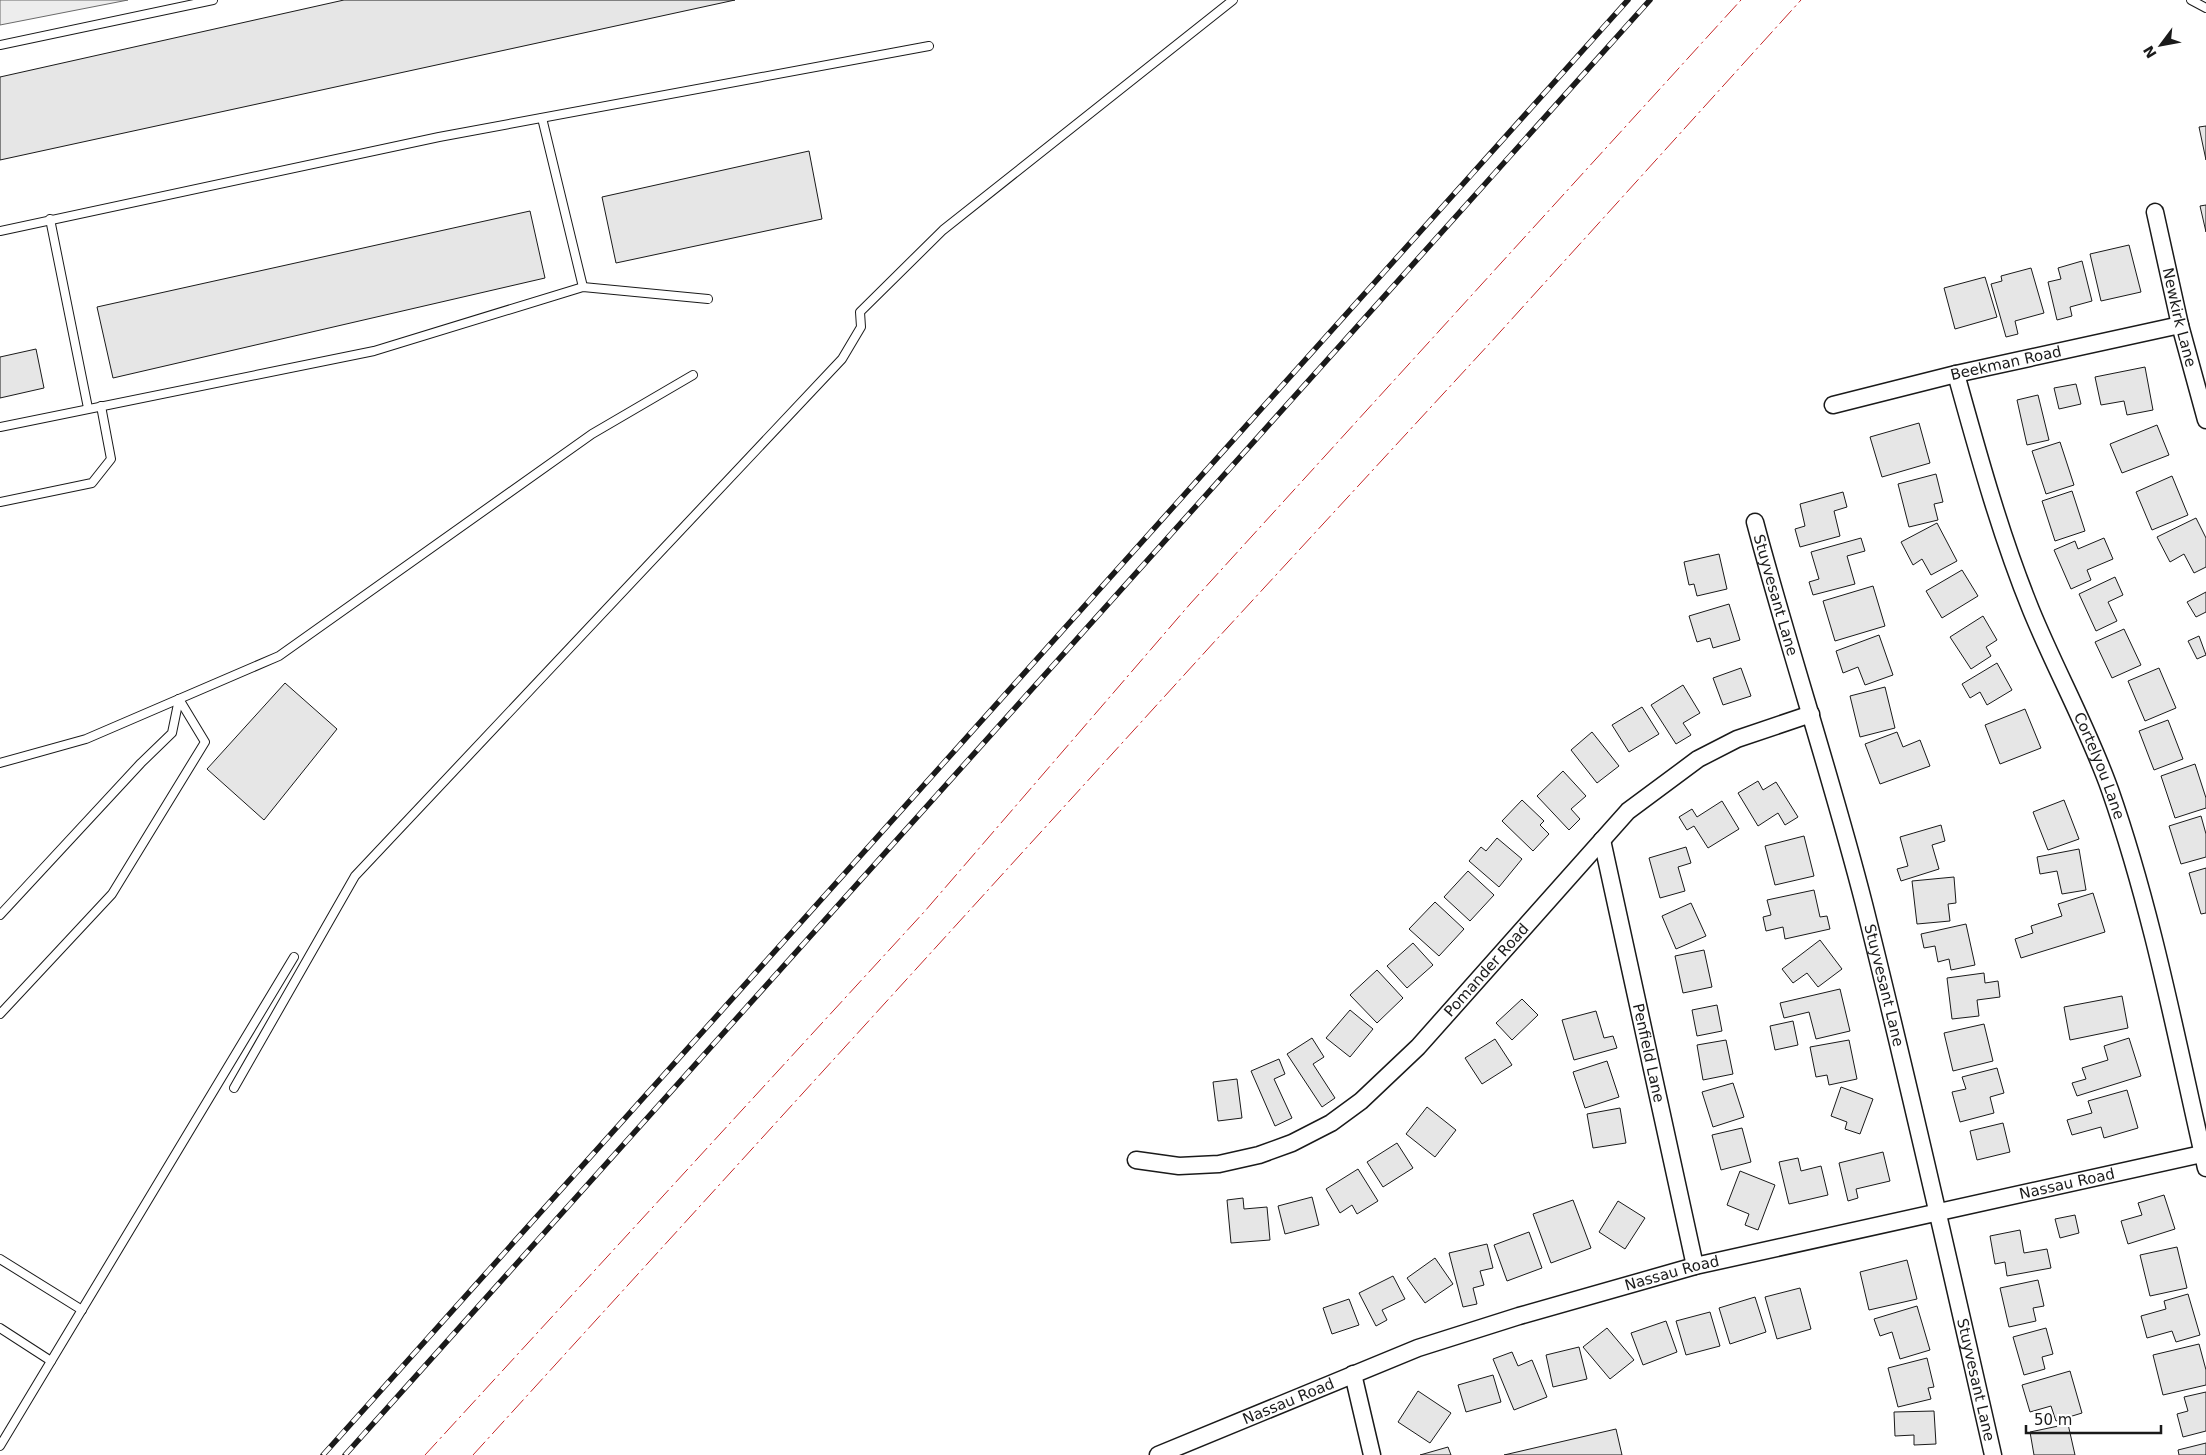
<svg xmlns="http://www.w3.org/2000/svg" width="2206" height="1455" font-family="'DejaVu Sans',sans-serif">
<rect width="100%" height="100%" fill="#fff"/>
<path fill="#ededed" stroke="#6a6a6a" d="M0,0H128L0,25Z"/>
<g fill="#e6e6e6" stroke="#1a1a1a">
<path d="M344,0H735L0,160V77Z"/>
<path d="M2206,126V160L2199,127Z"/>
<path d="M809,151L822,219L616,263L602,197Z"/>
<path d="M2206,205V232L2200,206Z"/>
<path d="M530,211L545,278L113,378L97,307Z"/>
<path d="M2129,245L2141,292L2101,301L2090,254Z"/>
<path d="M2082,261L2092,301L2070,307L2072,316L2057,320L2048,282L2061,279L2058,268Z"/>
<path d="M2031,268L2044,313L2015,321L2018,334L2006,337L1991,284L2002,281L2001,276Z"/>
<path d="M1985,277L1997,317L1955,329L1944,288Z"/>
<path d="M36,349L44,388L0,398V357Z"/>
<path d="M2145,367L2153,410L2127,415L2124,401L2101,405L2095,377Z"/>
<path d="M2076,384L2081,404L2059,409L2054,388Z"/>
<path d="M2038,395L2049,440L2027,445L2017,400Z"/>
<path d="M1919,423L1930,463L1882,477L1870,437Z"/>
<path d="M2157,425L2169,455L2122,473L2110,444Z"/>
<path d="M2060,442L2074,485L2046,494L2032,451Z"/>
<path d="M1936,474L1943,502L1934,504L1938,520L1909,527L1898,484Z"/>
<path d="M2172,476L2188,515L2152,530L2136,492Z"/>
<path d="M2072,491L2085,531L2055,541L2042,501Z"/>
<path d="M1843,492L1847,507L1834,511L1840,536L1800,547L1795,529L1805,526L1800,504Z"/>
<path d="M2196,518L2206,538V567L2194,573L2184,554L2170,562L2157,537Z"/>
<path d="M1937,523L1957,561L1931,575L1922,559L1913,565L1901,542Z"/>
<path d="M1861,538L1865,551L1847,556L1855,584L1813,595L1809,582L1819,579L1811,552Z"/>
<path d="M2104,538L2113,559L2087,570L2091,580L2071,589L2054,550L2075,541L2078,549Z"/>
<path d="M1719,554L1727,589L1697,596L1694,584L1689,585L1684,562Z"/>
<path d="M1962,570L1978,596L1942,618L1926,591Z"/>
<path d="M2115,577L2123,595L2108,602L2117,621L2096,631L2079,594Z"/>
<path d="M1873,586L1885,626L1835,641L1823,601Z"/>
<path d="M2206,592V612L2196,617L2187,602Z"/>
<path d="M1729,604L1740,640L1713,648L1710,638L1697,642L1689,616Z"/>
<path d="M1983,616L1997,640L1986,647L1991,656L1971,669L1950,637Z"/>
<path d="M2124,629L2141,665L2112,678L2095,642Z"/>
<path d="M1879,635L1893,675L1865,685L1858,667L1843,673L1836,651Z"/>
<path d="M2199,636L2206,655L2197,659L2188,641Z"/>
<path d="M1997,663L2012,690L1987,705L1980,692L1970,698L1962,684Z"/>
<path d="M1741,668L1751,696L1723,705L1713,678Z"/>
<path d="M2159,668L2176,708L2145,721L2128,681Z"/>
<path d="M285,683L337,729L264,820L207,769Z"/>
<path d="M1683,685L1700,713L1683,723L1691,735L1676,744L1651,705Z"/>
<path d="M1885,687L1895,728L1860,737L1850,696Z"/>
<path d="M1642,707L1659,734L1629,752L1612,725Z"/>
<path d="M2025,709L2041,748L2000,764L1985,725Z"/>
<path d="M2168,720L2183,759L2154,770L2139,731Z"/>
<path d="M1592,732L1619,766L1597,783L1571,750Z"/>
<path d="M1897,732L1903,747L1920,740L1930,766L1880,784L1865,744Z"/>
<path d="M2195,764L2206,798V808L2175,818L2161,776Z"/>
<path d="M1563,771L1586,796L1571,809L1580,819L1569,830L1537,796Z"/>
<path d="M1758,781L1763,790L1776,782L1798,817L1785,825L1778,813L1758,826L1738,793Z"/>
<path d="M1522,800L1544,821L1540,825L1549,834L1533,851L1502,821Z"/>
<path d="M2064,800L2079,839L2048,850L2033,812Z"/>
<path d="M1722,801L1739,829L1708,848L1694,826L1687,830L1679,817L1692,809L1697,817Z"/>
<path d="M2201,816L2206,834V857L2181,864L2169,826Z"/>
<path d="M1941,825L1945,841L1932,845L1939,869L1901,881L1897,869L1908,866L1900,837Z"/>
<path d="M1804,836L1814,876L1775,885L1765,846Z"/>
<path d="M1497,838L1522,859L1499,887L1469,861L1481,847L1486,851Z"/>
<path d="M1686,847L1691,863L1678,867L1685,891L1660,898L1649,858Z"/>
<path d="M2079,849L2086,890L2062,894L2057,871L2040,874L2037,857Z"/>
<path d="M2206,868V913L2201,914L2189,873Z"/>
<path d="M1468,871L1494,895L1470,921L1444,897Z"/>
<path d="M1954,877L1956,903L1948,904L1950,921L1917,924L1912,881Z"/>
<path d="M1814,890L1820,917L1827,916L1830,929L1785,939L1783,927L1766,931L1763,917L1771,915L1767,900Z"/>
<path d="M2093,893L2105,932L2021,958L2015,939L2033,933L2031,926L2062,916L2058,904Z"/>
<path d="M1435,902L1464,929L1439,956L1409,929Z"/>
<path d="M1691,903L1706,936L1676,949L1662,916Z"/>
<path d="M1966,924L1975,965L1951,970L1949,959L1938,962L1935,946L1924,948L1921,934Z"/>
<path d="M1820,940L1842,969L1818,987L1807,973L1793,983L1782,969Z"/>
<path d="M1413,943L1433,965L1407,988L1387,966Z"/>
<path d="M1704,950L1712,987L1683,993L1675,956Z"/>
<path d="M1377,970L1403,998L1377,1023L1350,995Z"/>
<path d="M1984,973L1985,983L1998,981L2000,997L1977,1000L1979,1016L1952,1019L1947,978Z"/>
<path d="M1840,989L1850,1031L1816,1039L1809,1012L1784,1018L1780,1003Z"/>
<path d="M2122,996L2128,1028L2070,1040L2064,1007Z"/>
<path d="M1522,999L1538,1015L1512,1040L1496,1023Z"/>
<path d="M1717,1005L1722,1031L1697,1036L1692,1010Z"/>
<path d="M1350,1010L1373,1029L1350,1057L1326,1038Z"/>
<path d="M1596,1011L1604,1038L1613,1036L1617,1048L1574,1060L1562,1020Z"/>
<path d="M1793,1021L1798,1045L1775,1050L1770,1026Z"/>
<path d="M1984,1024L1993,1061L1953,1071L1944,1033Z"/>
<path d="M1312,1038L1324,1057L1313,1064L1335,1098L1322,1107L1287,1054Z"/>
<path d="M2129,1038L2141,1076L2077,1096L2072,1083L2086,1079L2082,1068L2108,1060L2104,1046Z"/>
<path d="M1495,1039L1512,1065L1482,1084L1465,1058Z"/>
<path d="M1726,1040L1733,1074L1703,1080L1697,1045Z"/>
<path d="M1849,1040L1857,1079L1829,1085L1827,1075L1816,1077L1810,1047Z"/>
<path d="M1279,1059L1285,1074L1274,1079L1292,1118L1275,1126L1251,1071Z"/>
<path d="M1607,1061L1619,1097L1585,1108L1573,1072Z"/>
<path d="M1997,1068L2004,1093L1990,1097L1994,1113L1960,1122L1952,1092L1966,1089L1962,1077Z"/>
<path d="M1237,1079L1242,1118L1218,1121L1213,1082Z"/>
<path d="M1733,1083L1744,1117L1713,1127L1702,1092Z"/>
<path d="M1841,1087L1873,1099L1860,1134L1845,1129L1847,1122L1831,1116Z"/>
<path d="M2127,1090L2138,1128L2104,1138L2101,1127L2072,1135L2067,1120L2092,1113L2088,1101Z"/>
<path d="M1427,1107L1456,1130L1435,1157L1406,1134Z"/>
<path d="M1620,1108L1626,1143L1593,1148L1587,1114Z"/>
<path d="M2003,1123L2010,1152L1977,1160L1970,1131Z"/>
<path d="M1742,1128L1751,1162L1721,1170L1712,1135Z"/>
<path d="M1397,1143L1413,1168L1383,1187L1367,1162Z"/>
<path d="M1883,1152L1890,1181L1856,1189L1858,1198L1848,1201L1839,1163Z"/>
<path d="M1798,1158L1801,1171L1821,1166L1828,1195L1789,1204L1779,1162Z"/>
<path d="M1358,1169L1378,1201L1357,1214L1352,1205L1340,1213L1326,1189Z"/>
<path d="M1740,1171L1775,1185L1758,1230L1745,1225L1749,1214L1727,1205Z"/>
<path d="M2164,1195L2175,1229L2128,1244L2121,1221L2142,1215L2138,1203Z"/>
<path d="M1312,1197L1319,1225L1285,1234L1278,1206Z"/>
<path d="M1243,1198L1244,1209L1267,1207L1270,1240L1231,1243L1227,1200Z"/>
<path d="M1573,1200L1591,1248L1551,1263L1533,1214Z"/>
<path d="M1618,1201L1645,1218L1625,1249L1599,1232Z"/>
<path d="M2075,1215L2079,1233L2060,1238L2055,1219Z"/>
<path d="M2020,1230L2024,1253L2047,1249L2051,1268L2007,1276L2005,1262L1995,1264L1990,1236Z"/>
<path d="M1529,1232L1542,1268L1507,1281L1494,1245Z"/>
<path d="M1487,1244L1493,1268L1480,1271L1484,1285L1473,1288L1477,1304L1463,1307L1449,1253Z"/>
<path d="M2177,1247L2187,1288L2150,1296L2140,1255Z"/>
<path d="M1435,1258L1453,1284L1425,1303L1407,1278Z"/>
<path d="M1907,1260L1917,1299L1869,1310L1860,1272Z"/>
<path d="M1393,1276L1405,1299L1382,1310L1387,1320L1376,1326L1359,1293Z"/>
<path d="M2038,1280L2044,1306L2033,1308L2036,1321L2009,1327L2000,1288Z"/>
<path d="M1800,1288L1811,1329L1777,1339L1765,1297Z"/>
<path d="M2188,1294L2200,1335L2176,1342L2172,1331L2147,1338L2141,1316L2166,1309L2164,1301Z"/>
<path d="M1755,1297L1766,1332L1730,1344L1719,1308Z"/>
<path d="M1349,1299L1359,1325L1332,1334L1323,1308Z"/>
<path d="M1917,1306L1930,1350L1900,1359L1892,1332L1880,1336L1874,1319Z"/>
<path d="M1710,1312L1720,1346L1686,1355L1676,1321Z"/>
<path d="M1666,1321L1677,1352L1643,1365L1631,1333Z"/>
<path d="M1607,1328L1634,1360L1610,1379L1583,1347Z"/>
<path d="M2046,1328L2053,1354L2042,1357L2045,1369L2024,1375L2013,1337Z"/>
<path d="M2199,1344L2206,1370V1385L2163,1395L2153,1355Z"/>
<path d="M1579,1347L1587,1379L1553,1387L1546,1355Z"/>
<path d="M1512,1352L1518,1366L1532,1360L1547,1397L1514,1410L1493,1359Z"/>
<path d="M1927,1358L1934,1387L1928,1388L1931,1399L1898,1407L1888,1368Z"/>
<path d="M2070,1371L2082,1413L2056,1421L2051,1406L2030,1412L2022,1385Z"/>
<path d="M1493,1375L1501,1402L1466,1412L1458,1385Z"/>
<path d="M1418,1391L1451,1413L1430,1443L1398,1422Z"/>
<path d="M2206,1392V1431L2183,1437L2177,1414L2188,1411L2184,1397Z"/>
<path d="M1934,1411L1936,1444L1914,1445V1435L1895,1436L1894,1412Z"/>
<path d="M2068,1424L2075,1455H2034L2030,1432Z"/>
<path d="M1616,1429L1622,1455H1504Z"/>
<path d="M2206,1443V1455H2179L2178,1450Z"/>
<path d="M1448,1447L1451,1455H1420Z"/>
</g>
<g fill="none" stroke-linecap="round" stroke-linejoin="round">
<g stroke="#1a1a1a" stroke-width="10">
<g id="lane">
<path d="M2191,0L2206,8"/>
<path d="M0,45L213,0"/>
<path d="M542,118L583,287"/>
<path d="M50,219L88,408"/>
<path d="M0,231L439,137L929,46"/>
<path d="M0,427L374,351L583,287L708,299"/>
<path d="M0,502L92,483L111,459L101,406"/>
<path d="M0,763L86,739L279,656L592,434L693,375"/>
<path d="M0,915L141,763L172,733L179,699"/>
<path d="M0,1014L112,894L205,742L179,699"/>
<path d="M234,1088L355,876L842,359L861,327L860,312L943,230L1233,0"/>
<path d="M0,1259L82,1310"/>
<path d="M0,1328L51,1361"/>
<path d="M0,1446L294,957"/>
</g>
</g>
<g stroke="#1a1a1a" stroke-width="19">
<g id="street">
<path id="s1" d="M2155,212L2180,325L2206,420"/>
<path id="s2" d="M1956,374C1978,453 2000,534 2031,610C2056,671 2088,728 2110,790C2153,913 2177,1042 2206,1168"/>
<path id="s3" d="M1833,405L1956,374L2180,325"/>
<path id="s4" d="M1755,522C1789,650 1831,775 1864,904C1910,1087 1951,1271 1993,1455"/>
<path id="s5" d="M1602,840L1695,1266"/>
<path id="s6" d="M1136,1160L1179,1166L1219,1164L1259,1155L1292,1143L1331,1123L1361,1101L1418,1047L1628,811L1698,759L1737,739L1811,714"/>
<path d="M1353,1374L1372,1455"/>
<path id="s7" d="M1158,1455L1418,1348L1519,1316L1695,1266L2206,1153"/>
</g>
</g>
<use href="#lane" stroke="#fff" stroke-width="8"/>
<use href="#street" stroke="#fff" stroke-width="16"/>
<g stroke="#1a1a1a" stroke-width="5.5">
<g id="rail">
<path d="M323,1455L1628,0"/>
<path d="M345,1455L1650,0"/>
</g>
</g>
<use href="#rail" stroke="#fff" stroke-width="4" stroke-dasharray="11" stroke-linecap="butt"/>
<g stroke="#c62828" stroke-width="1" stroke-dasharray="18 4 2.5 4" stroke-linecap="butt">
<path d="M425,1455L925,911L1190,604L1741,0"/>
<path d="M473,1455L1216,640L1491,342L1801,0"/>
</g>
</g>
<g text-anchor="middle" stroke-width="4" stroke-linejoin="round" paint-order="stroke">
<g font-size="15" fill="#1a1a1a" stroke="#fff">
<text dy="5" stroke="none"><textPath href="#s1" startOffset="108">Newkirk Lane</textPath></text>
<text dy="5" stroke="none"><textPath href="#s3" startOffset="178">Beekman Road</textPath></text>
<text dy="5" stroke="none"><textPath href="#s4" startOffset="76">Stuyvesant Lane</textPath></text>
<text dy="5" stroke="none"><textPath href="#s2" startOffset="418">Cortelyou Lane</textPath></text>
<text dy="5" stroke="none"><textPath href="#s6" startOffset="422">Pomander Road</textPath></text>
<text dy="5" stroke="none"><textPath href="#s4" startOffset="481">Stuyvesant Lane</textPath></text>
<text dy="5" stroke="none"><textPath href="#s5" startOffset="218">Penfield Lane</textPath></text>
<text dy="5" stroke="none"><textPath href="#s7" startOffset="951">Nassau Road</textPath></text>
<text dy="5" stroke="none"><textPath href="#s7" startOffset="546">Nassau Road</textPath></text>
<text dy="5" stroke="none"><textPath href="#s4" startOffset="886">Stuyvesant Lane</textPath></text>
<text dy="5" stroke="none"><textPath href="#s7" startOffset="141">Nassau Road</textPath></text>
</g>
</g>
<g transform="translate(2161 45) rotate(238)" stroke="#ffffff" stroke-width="4" paint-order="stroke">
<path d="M0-4L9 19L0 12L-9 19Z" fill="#1a1a1a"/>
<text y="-8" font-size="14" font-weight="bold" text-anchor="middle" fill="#1a1a1a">N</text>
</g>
<path d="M2026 1425v8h135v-8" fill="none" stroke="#1a1a1a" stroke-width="2.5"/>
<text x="2034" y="1425" font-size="15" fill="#1a1a1a" stroke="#ffffff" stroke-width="4" paint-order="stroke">50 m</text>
</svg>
